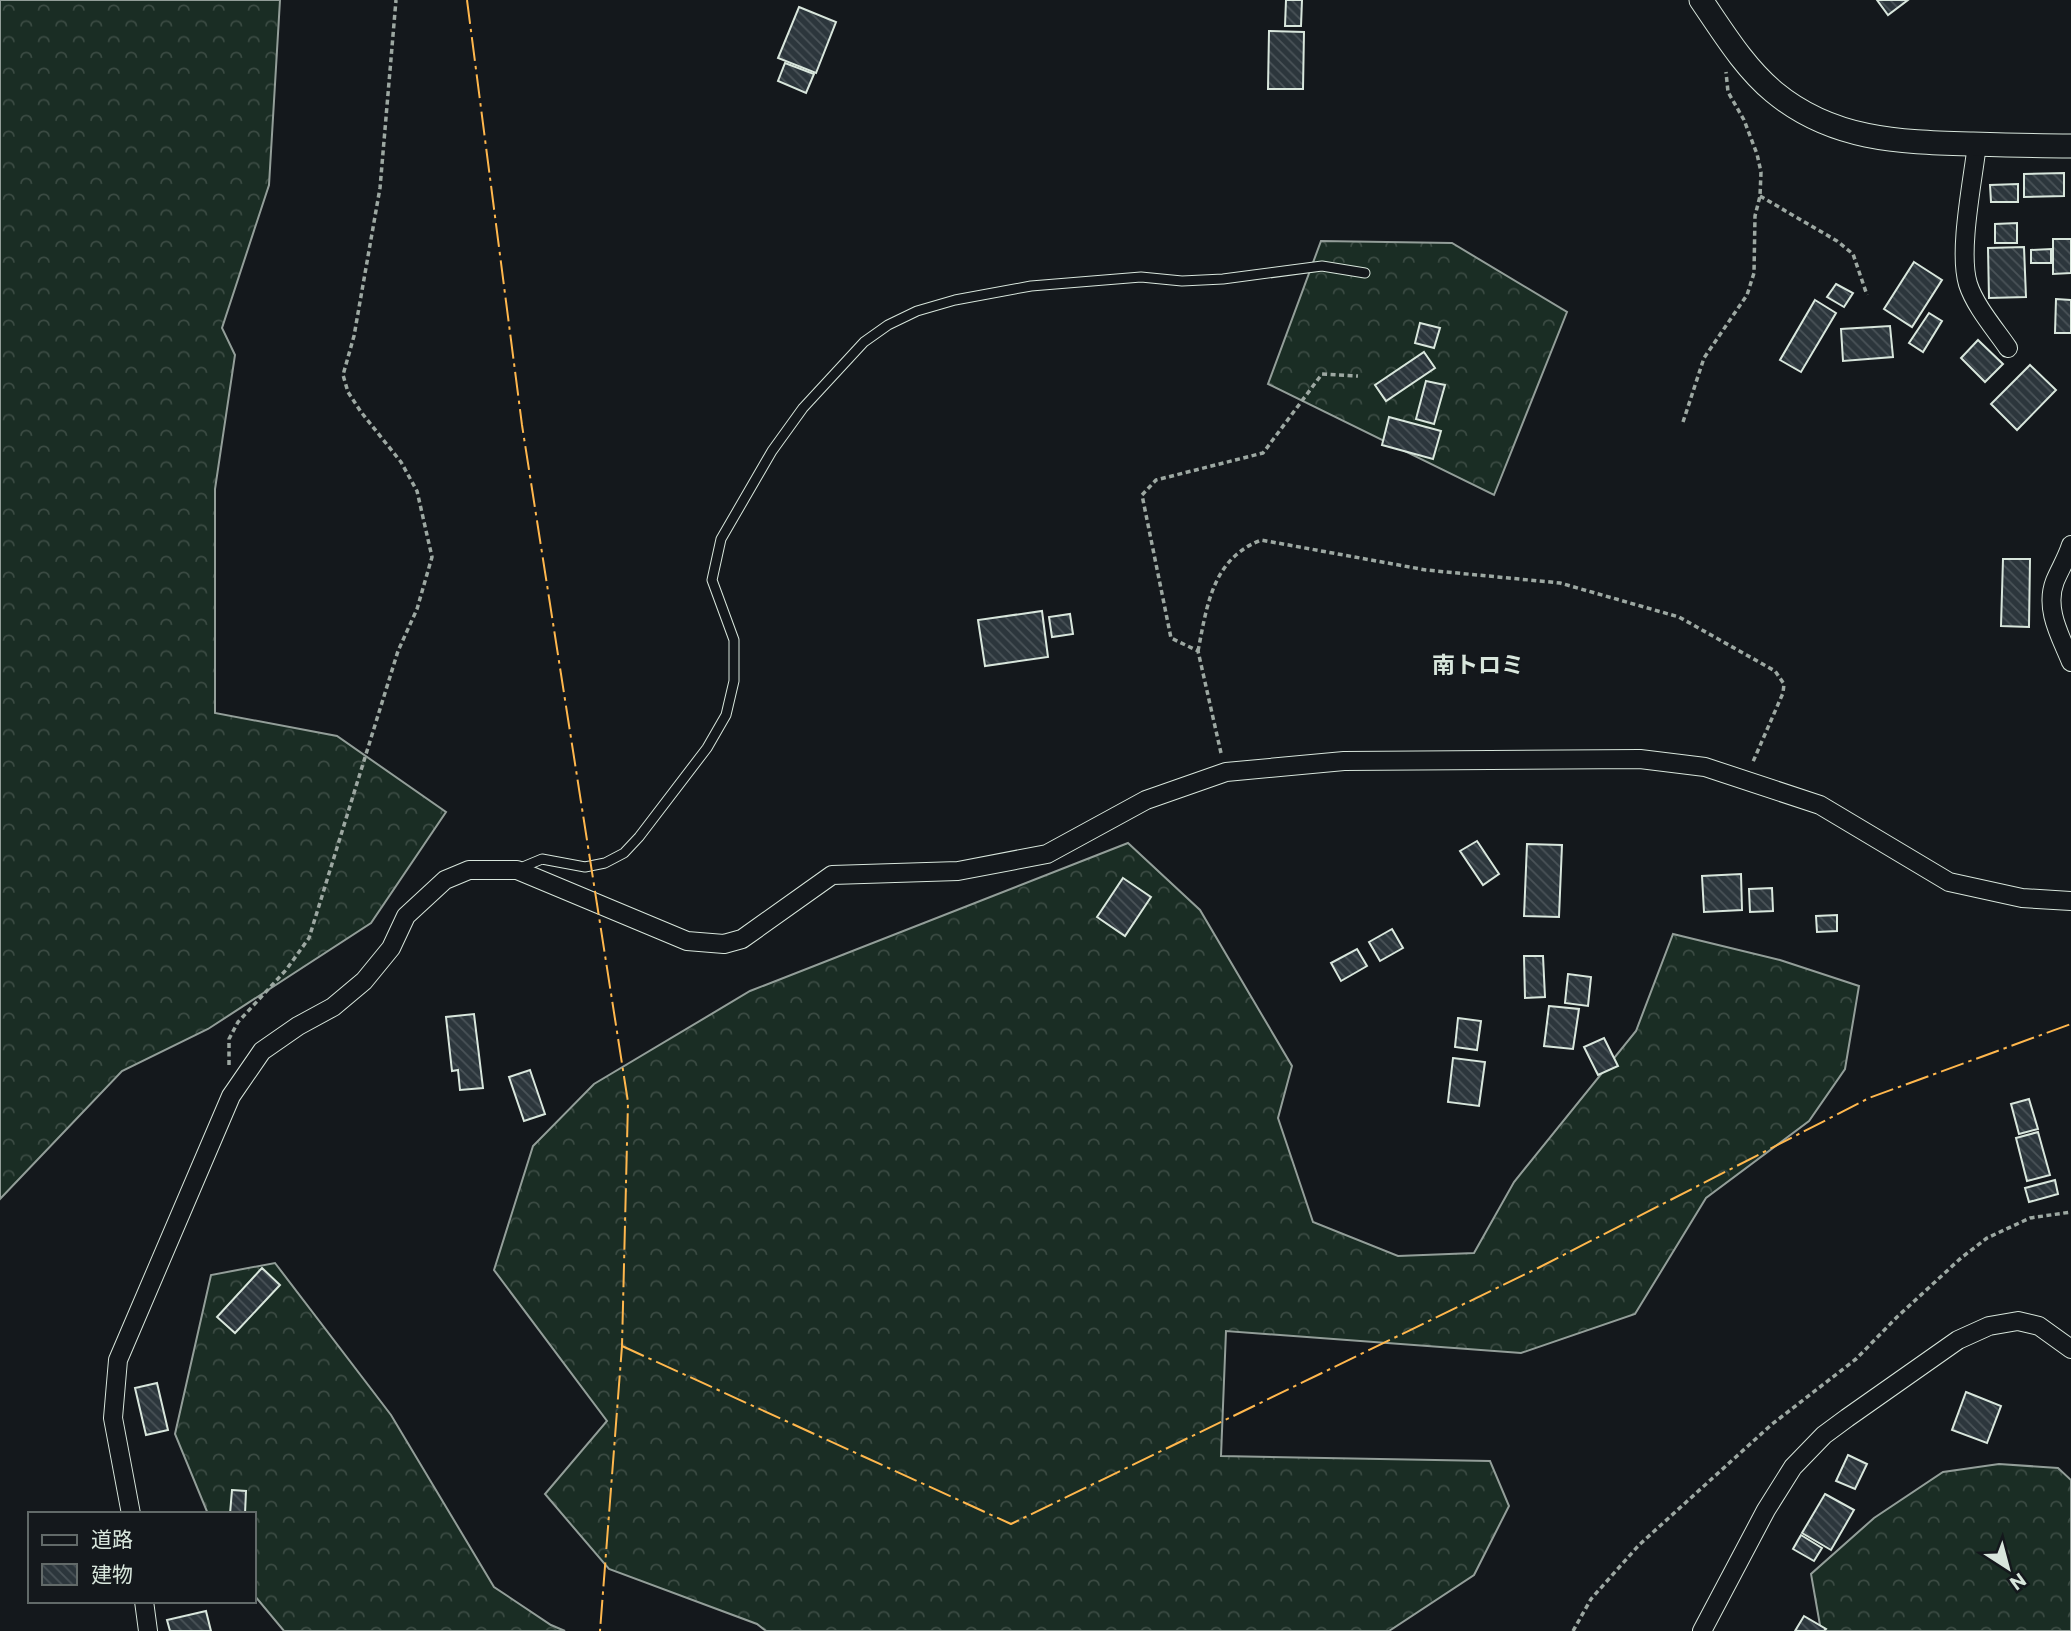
<svg xmlns="http://www.w3.org/2000/svg" width="2071" height="1631" font-family="Commissioner,'Noto Sans JP',sans-serif">
<defs>
<pattern id="forest-crowns" width="20" height="18" patternUnits="userSpaceOnUse" patternTransform="scale(1.75)"><rect width="20" height="18" fill="#1a2d24"/><path d="M2 6a3 3 0 1 1 6 0M12 15a3 3 0 1 1 6 0" fill="none" stroke="#3b4b43"/></pattern>
<pattern id="building-back-hatch" width="6" height="6" patternUnits="userSpaceOnUse" patternTransform="scale(1.75)"><rect width="6" height="6" fill="#2c363c"/><path d="M-1 5l2 2M0 0l6 6M5-1l2 2" fill="none" stroke="#4a5358"/></pattern>
</defs>
<rect width="100%" height="100%" fill="#14181c"/>
<g fill="url(#forest-crowns)" stroke="#939e99" stroke-width="2">
<path d="M0,0H280L269,185L222,328L235,355L215,489V713L337,736L446,812L371,923L208,1029L122,1071L0,1199Z"/>
<path d="M1321,241L1452,243L1567,312L1494,495L1268,384Z"/>
<path d="M1128,843L1200,910L1292,1066L1278,1118L1313,1222L1398,1256L1474,1253L1514,1182L1636,1031L1673,934L1780,960L1859,986L1845,1069L1809,1121L1706,1198L1635,1314L1521,1353L1226,1331L1221,1456L1490,1461L1509,1506L1474,1575L1389,1631H766L757,1624L609,1569L545,1494L607,1421L494,1270L533,1146L594,1084L750,991Z"/>
<path d="M275,1263L391,1415L494,1587L551,1625L565,1631H284L254,1595V1514H208L175,1434L211,1275Z"/>
<path d="M1999,1464L2058,1468L2071,1480V1631H1821L1811,1574L1874,1518L1943,1472Z"/>
</g>
<g fill="url(#building-back-hatch)" stroke="#d8e6dc" stroke-width="2">
<path d="M1286,0H1302L1301,26H1285Z"/>
<path d="M1877,0H1908L1888,15Z"/>
<path d="M799,7L836,22L816,73L778,58Z"/>
<path d="M1269,31L1304,32L1303,89H1268Z"/>
<path d="M785,63L814,74L806,93L778,81Z"/>
<path d="M2064,173V196L2024,197V174Z"/>
<path d="M2018,184V202H1991L1990,185Z"/>
<path d="M2017,223V243H1995V224Z"/>
<path d="M2053,239H2071V273L2053,274Z"/>
<path d="M2024,247L2026,297L1989,298L1988,248Z"/>
<path d="M2051,249V263H2031V250Z"/>
<path d="M1914,262L1942,280L1912,327L1884,309Z"/>
<path d="M1836,284L1853,293L1844,307L1827,297Z"/>
<path d="M2056,299L2071,300V333H2055Z"/>
<path d="M1815,300L1836,313L1801,372L1780,360Z"/>
<path d="M1929,313L1942,321L1923,352L1909,343Z"/>
<path d="M1420,323L1440,328L1434,348L1415,343Z"/>
<path d="M1890,326L1893,357L1843,361L1841,329Z"/>
<path d="M1978,340L2003,364L1985,382L1961,358Z"/>
<path d="M1424,352L1435,368L1386,401L1375,385Z"/>
<path d="M2030,365L2056,390L2017,430L1991,404Z"/>
<path d="M1426,381L1445,385L1434,424L1416,419Z"/>
<path d="M1389,417L1441,431L1433,459L1382,445Z"/>
<path d="M2003,559H2030L2029,627L2001,626Z"/>
<path d="M1042,611L1048,657L985,666L978,620Z"/>
<path d="M1070,614L1073,634L1052,637L1049,617Z"/>
<path d="M1477,841L1499,874L1483,885L1460,851Z"/>
<path d="M1527,844L1562,845L1559,917L1524,916Z"/>
<path d="M1741,874L1742,910L1704,912L1702,876Z"/>
<path d="M1123,878L1151,897L1125,936L1097,917Z"/>
<path d="M1772,888L1773,911L1750,912L1749,889Z"/>
<path d="M1837,915V931L1817,932L1816,916Z"/>
<path d="M1392,929L1403,948L1380,961L1369,942Z"/>
<path d="M1357,949L1367,966L1341,981L1331,963Z"/>
<path d="M1524,956H1543L1545,997L1525,998Z"/>
<path d="M1568,974L1591,977L1588,1006L1565,1003Z"/>
<path d="M1549,1006L1579,1009L1573,1049L1544,1046Z"/>
<path d="M474,1014L483,1088L460,1090L458,1070L452,1071L446,1017Z"/>
<path d="M1458,1018L1481,1021L1477,1050L1455,1047Z"/>
<path d="M1604,1038L1618,1066L1598,1075L1584,1047Z"/>
<path d="M1453,1058L1485,1062L1479,1106L1448,1102Z"/>
<path d="M530,1070L545,1114L524,1121L509,1077Z"/>
<path d="M2029,1099L2038,1129L2019,1134L2011,1104Z"/>
<path d="M2038,1132L2050,1175L2027,1181L2016,1138Z"/>
<path d="M2055,1180L2058,1194L2029,1202L2025,1188Z"/>
<path d="M262,1268L280,1285L235,1333L217,1317Z"/>
<path d="M157,1383L168,1430L146,1435L135,1388Z"/>
<path d="M1966,1392L2001,1406L1987,1443L1952,1430Z"/>
<path d="M1848,1455L1867,1464L1855,1489L1836,1481Z"/>
<path d="M232,1490L246,1491L245,1514H230Z"/>
<path d="M1825,1494L1854,1510L1831,1550L1802,1533Z"/>
<path d="M1801,1535L1822,1548L1814,1561L1793,1549Z"/>
<path d="M206,1611L211,1631H170L167,1620Z"/>
<path d="M1804,1616L1826,1629L1824,1631H1795Z"/>
</g>
<g fill="none" stroke-linecap="round" stroke-linejoin="round">
<g stroke="#d8e6dc" stroke-width="11">
<path id="service" d="M518,869L542,859L585,867L605,863L624,853L639,837L707,748L726,715L734,681V640L712,580L721,539L772,451L803,408L864,342L888,325L917,311L955,300L1031,286L1141,277L1182,281L1223,279L1322,266L1365,273"/>
</g>
<g stroke="#d8e6dc" stroke-width="20">
<g id="minor">
<path d="M1977,144C1973,180 1958,251 1968,284C1975,306 1995,329 2008,348"/>
<path d="M2071,545C2067,558 2060,569 2055,581C2044,609 2061,637 2071,662"/>
<path d="M131,1514L113,1418L118,1360L231,1096L262,1051L298,1026L333,1007L364,981L391,948L406,916L445,880L469,870H517L687,941L724,944L742,939L832,875L958,871L1047,854L1146,800L1226,772L1344,761L1640,759L1705,767L1820,805L1949,882L2022,898L2071,901"/>
<path d="M144,1601L148,1631"/>
<path d="M1702,1631L1766,1510L1793,1467L1824,1435L1847,1418L1958,1340L1989,1326L2018,1321L2039,1326L2071,1349"/>
</g>
</g>
<g stroke="#d8e6dc" stroke-width="25">
<path id="tertiary" d="M1701,0C1723,32 1744,67 1774,92C1832,140 1898,142 1970,144C2004,145 2037,146 2071,146"/>
</g>
<g stroke="#9da8a2" stroke-width="3.5" stroke-dasharray="5 3.5" stroke-linecap="butt">
<path d="M1760,196L1837,241L1853,254L1867,295"/>
<path d="M1683,422L1704,358L1747,295L1754,273L1755,216L1760,196L1761,172L1757,154L1744,120L1728,92L1726,72"/>
<path d="M1198,651C1207,606 1212,559 1261,540L1426,570L1560,583L1679,617L1775,671L1784,684L1783,693L1752,764"/>
<path d="M1221,753L1198,651L1171,638L1142,495L1156,480L1263,453L1322,374L1358,376"/>
<path d="M229,1065V1039L238,1022L286,970L309,938L398,651L417,609L432,557L417,491L401,462L361,412L348,392L343,375L354,336L380,188L396,0"/>
<path d="M1573,1631L1591,1599L1639,1545L1771,1425L1856,1359L1897,1317L1961,1258L1987,1238L2030,1218L2071,1212"/>
</g>
<use href="#service" stroke="#14181c" stroke-width="9"/>
<use href="#minor" stroke="#14181c" stroke-width="18"/>
<use href="#tertiary" stroke="#14181c" stroke-width="23"/>
<g stroke="#ffb74d" stroke-width="2" stroke-dasharray="24 5 3.5 5" stroke-linecap="butt">
<path d="M467,0L522,425L628,1102L622,1346L600,1631"/>
<path d="M622,1346L1011,1524L1538,1268L1869,1098L2071,1024"/>
</g>
</g>
<g text-anchor="middle" stroke-width="5" stroke-linejoin="round" paint-order="stroke">
<g font-size="23" font-weight="bold" fill="#d8e6dc" stroke="#14181c">
<text x="1478" y="673">南トロミ</text>
</g>
</g>
<rect x="28" y="1512" width="228" height="91" fill="#14181c" stroke="#626a69" stroke-width="2"/>
<rect x="42" y="1535" width="35" height="10" fill="#14181c" stroke="#626a69" stroke-width="2"/>
<text x="91" y="1547" font-size="21" fill="#d8e6dc">道路</text>
<rect x="42" y="1564" width="35" height="21" fill="url(#building-back-hatch)" stroke="#626a69" stroke-width="2"/>
<text x="91" y="1582" font-size="21" fill="#d8e6dc">建物</text>
<g transform="translate(2008 1568) rotate(144)" stroke="#14181c" stroke-width="5" paint-order="stroke">
<path d="M0-5L12 26L0 18L-12 26Z" fill="#d8e6dc"/>
<text y="-10" font-size="19" font-weight="bold" text-anchor="middle" fill="#d8e6dc">N</text>
</g>
</svg>
